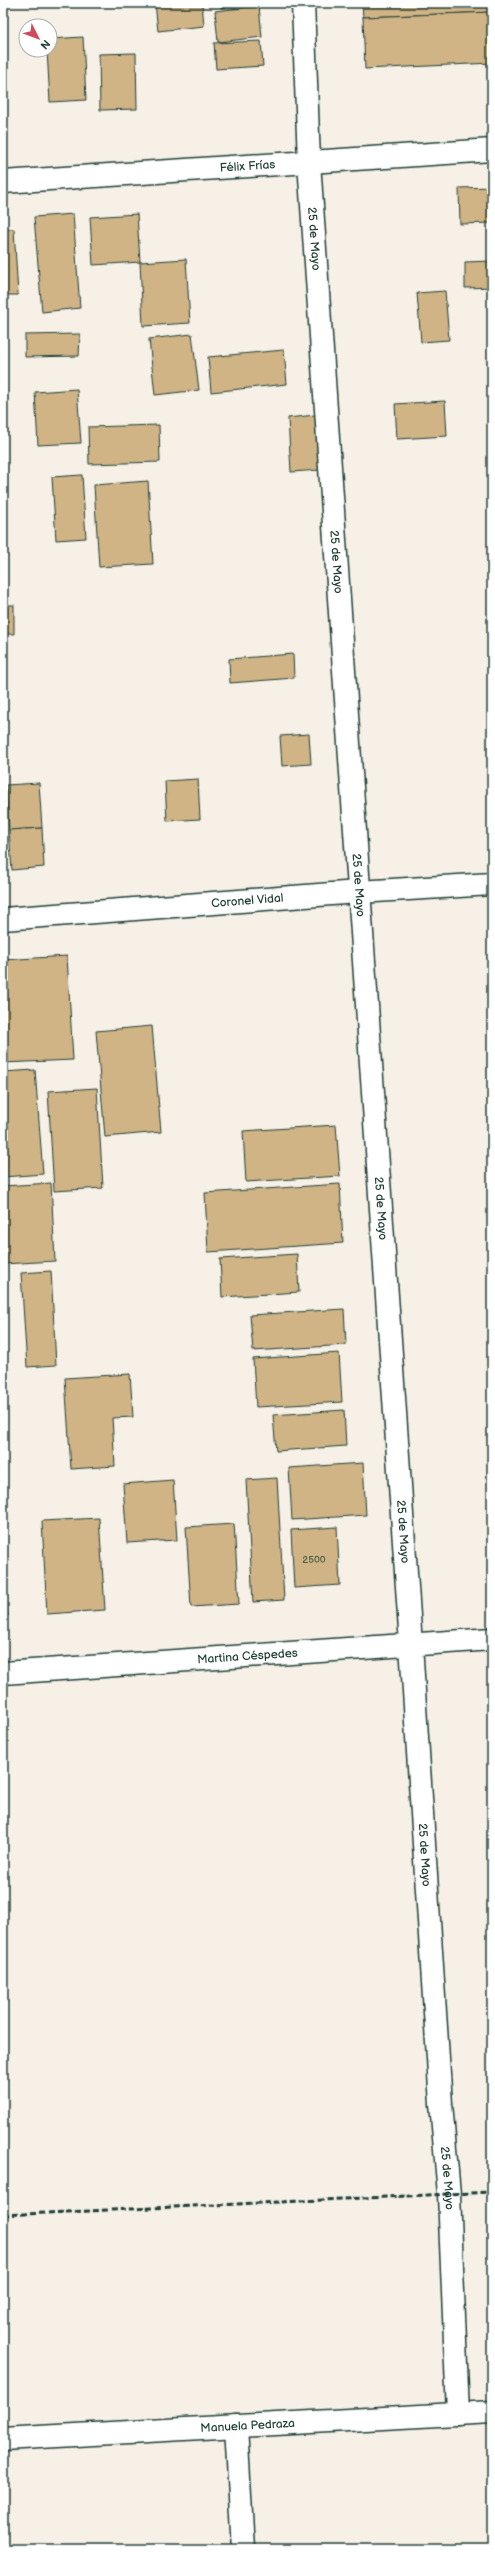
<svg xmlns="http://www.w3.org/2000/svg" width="495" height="2552" font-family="'Balsamiq Sans',sans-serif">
<rect width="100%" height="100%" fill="#f6f0e7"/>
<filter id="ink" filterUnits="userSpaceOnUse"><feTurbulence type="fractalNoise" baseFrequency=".025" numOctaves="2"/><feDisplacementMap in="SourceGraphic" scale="8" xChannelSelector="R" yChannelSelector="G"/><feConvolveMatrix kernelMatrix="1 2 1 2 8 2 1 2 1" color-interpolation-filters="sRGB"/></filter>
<g filter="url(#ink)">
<g fill="#d0b485" stroke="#1f3d34">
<path d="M155,3H202L204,26L158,31Z"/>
<path d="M221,3H259L221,8Z"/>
<path d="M362,3H492V12L363,17Z"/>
<path d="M259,6L262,37L218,42L215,11Z"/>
<path d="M492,12V63L365,69L363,17Z"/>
<path d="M83,37L86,100L50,102L47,50H50V39Z"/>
<path d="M261,41L263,66L216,69L214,43Z"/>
<path d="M136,53L137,109L100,110L99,54Z"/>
<path d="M492,187V223L460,224L459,188Z"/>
<path d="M73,214L80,308L42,312L34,217Z"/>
<path d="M137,214L140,262L93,265L90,217Z"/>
<path d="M3,229H14L18,295H3Z"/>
<path d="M186,259L190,323L143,326L140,262Z"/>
<path d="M492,261V287L465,288V262Z"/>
<path d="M445,291L449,340L421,342L417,293Z"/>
<path d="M80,334L79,356L25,357V335Z"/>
<path d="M192,334L199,390L155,395L149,339Z"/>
<path d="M284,350L287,384L211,392L208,357Z"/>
<path d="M77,389L81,443L38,445L35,392Z"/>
<path d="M445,401L447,436L397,439L395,404Z"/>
<path d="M315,415L320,470L291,472L288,418Z"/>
<path d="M159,425L160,462L89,464L88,427Z"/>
<path d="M82,475L86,538L56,540L52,477Z"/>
<path d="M148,481L153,564L99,567L94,485Z"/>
<rect x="3" y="605" width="11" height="29"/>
<path d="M293,654L294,678L230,683L229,659Z"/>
<path d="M309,734L311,764L282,766L280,736Z"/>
<path d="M198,779L200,819L167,821L165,781Z"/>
<path d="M39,783L42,828L9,830L6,785Z"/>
<path d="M42,828L44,867L12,870L9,830Z"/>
<path d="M67,956L73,1060L3,1063V960Z"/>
<path d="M152,1026L161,1132L105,1137L96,1031Z"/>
<path d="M35,1070L43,1174L3,1177V1072Z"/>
<path d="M97,1088L103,1188L54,1191L48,1091Z"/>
<path d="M336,1125L340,1176L246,1182L243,1131Z"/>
<path d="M51,1183L55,1261L3,1264V1186Z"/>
<path d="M340,1184L343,1243L208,1252L205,1193Z"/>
<path d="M297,1254L299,1292L222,1297L220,1259Z"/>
<path d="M51,1271L56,1365L27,1367L21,1273Z"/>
<path d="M344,1309L346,1345L253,1351L250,1315Z"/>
<path d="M339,1353L342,1402L256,1407L253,1359Z"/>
<path d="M130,1374L133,1417L112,1418L115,1466L71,1469L65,1378Z"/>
<path d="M344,1410L346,1446L276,1451L273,1415Z"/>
<path d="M363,1463L366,1515L292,1520L289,1468Z"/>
<path d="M277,1478L284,1600L253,1602L246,1480Z"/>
<path d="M173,1480L177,1540L127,1543L123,1484Z"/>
<path d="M99,1518L105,1610L47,1614L42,1521Z"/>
<path d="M234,1524L239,1604L191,1607L186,1527Z"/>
<path d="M337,1527L340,1585L294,1588L291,1530Z"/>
<path d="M3,1534L8,1616H3Z"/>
</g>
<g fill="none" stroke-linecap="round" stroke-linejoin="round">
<g stroke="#1f3d34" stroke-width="25">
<g id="street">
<path id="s1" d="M303,3L309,162L411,1645L441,2104L449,2194L458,2414"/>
<path id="s2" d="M3,182L492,150"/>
<path id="s3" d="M3,919L358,892L492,884"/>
<path id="s4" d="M3,1673L492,1639"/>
<path d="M236,2426L243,2549"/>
<path id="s5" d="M3,2439L492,2412"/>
</g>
</g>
<use href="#street" stroke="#fff" stroke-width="22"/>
<path stroke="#1f3d34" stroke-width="3" stroke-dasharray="6 3" stroke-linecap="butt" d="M3,2215L492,2192"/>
</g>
</g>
<g text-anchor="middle" stroke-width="3.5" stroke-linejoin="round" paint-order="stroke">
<g font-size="10" fill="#4b5b48">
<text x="314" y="1563">2500</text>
</g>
<g font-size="12" fill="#1f3d34" stroke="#fff">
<text dy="4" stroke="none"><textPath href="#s2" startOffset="245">Félix Frías</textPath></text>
<text dy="4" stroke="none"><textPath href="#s1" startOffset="236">25 de Mayo</textPath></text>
<text dy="4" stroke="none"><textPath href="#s1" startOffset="560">25 de Mayo</textPath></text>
<text dy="4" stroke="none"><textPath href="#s1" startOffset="884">25 de Mayo</textPath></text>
<text dy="4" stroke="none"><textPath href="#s3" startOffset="245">Coronel Vidal</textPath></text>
<text dy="4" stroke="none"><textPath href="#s1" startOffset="1208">25 de Mayo</textPath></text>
<text dy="4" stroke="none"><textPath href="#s1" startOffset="1532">25 de Mayo</textPath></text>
<text dy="4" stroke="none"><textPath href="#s4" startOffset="245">Martina Céspedes</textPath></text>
<text dy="4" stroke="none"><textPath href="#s1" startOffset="1856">25 de Mayo</textPath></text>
<text dy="4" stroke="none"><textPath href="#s1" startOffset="2180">25 de Mayo</textPath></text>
<text dy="4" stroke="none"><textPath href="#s5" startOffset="245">Manuela Pedraza</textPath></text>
</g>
</g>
<rect width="495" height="2552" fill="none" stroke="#fff" stroke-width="16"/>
<rect x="8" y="8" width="479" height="2536" fill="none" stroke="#1f3d34" stroke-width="1.5" filter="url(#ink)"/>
<g transform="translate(38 38) rotate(132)"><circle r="19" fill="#ffffff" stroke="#a5b1ae"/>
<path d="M0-3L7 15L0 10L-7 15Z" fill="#d1495b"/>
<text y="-6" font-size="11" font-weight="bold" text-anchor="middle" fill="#1f3d34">N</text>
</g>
</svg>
